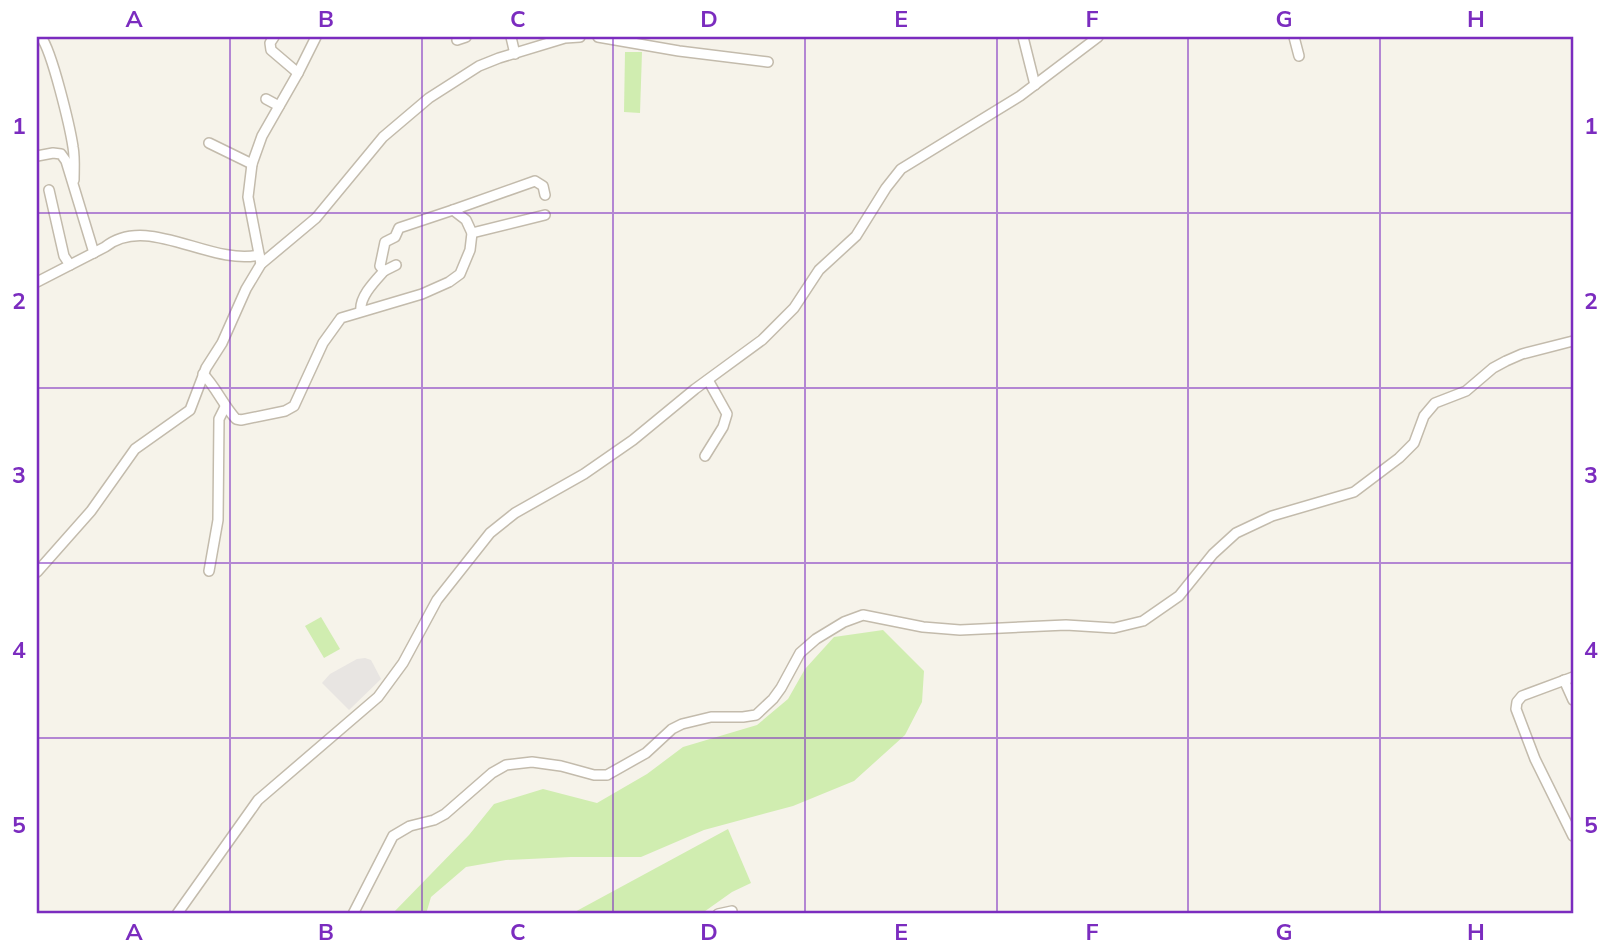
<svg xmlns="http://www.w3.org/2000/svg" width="1610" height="951" font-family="Mulish,sans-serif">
<rect width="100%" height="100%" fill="#f6f3ea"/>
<g fill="#d0edb0">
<path d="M625,52H642L640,113L624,112Z"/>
<path d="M321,617L340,649L324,658L305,626Z"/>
<path d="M883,630L924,671L922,702L905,735L854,781L793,806L704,830L641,857H571L506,860L466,867L431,897L426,914H392L469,835L494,804L543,789L597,803L647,774L683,747L757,725L788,699L805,669L834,637Z"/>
<path d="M728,829L751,883L732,892L701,914H571Z"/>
</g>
<path fill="#e8e5e2" d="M365,658L371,660L381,679L349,710L322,683L330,674L357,659Z"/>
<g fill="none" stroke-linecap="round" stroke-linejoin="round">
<g stroke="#c3bbac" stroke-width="12">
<g id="minor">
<path d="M41,37C52,51 70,127 73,147C75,158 74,169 74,180"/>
<path d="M274,37L270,43L271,50L298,73"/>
<path d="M511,37L515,54"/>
<path d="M598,37L679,51L768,62"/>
<path d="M1023,37L1035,85"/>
<path d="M1294,37L1299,56"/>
<path d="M457,40L466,37"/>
<path d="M266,99L279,106"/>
<path d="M209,143L252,164"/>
<path d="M37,156L53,153L61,154L66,161L94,253"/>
<path d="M49,190L64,256L70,265"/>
<path d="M472,233L545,215"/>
<path d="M261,264L248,197L252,164L262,136L298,73L316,37"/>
<path d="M384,271L396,265"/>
<path d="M37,282L105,247C147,213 210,266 259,255"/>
<path d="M361,311C359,297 375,281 384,271L380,266L385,242L395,237L399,228L453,210"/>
<path d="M203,374C216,387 223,405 236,419L241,420L285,411L294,406L323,343L341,318L422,294L449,282L460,274L470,250L472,233L466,220L453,210L535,181L543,186L545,195"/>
<path d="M705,456L723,427L727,414L708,380"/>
<path d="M209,571L218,520L219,419L225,407"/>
<path d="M37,572L91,511L135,449L190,410L206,368L222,343L246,289L261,264L316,218L383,137L429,98L479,66L499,58L565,38L580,37"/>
<path d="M1573,677L1522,696L1517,702L1516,709L1535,759L1573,836"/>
<path d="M1564,680L1573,700"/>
<path d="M177,914L258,800L378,697L403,663L437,600L490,533L515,513L584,474L633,440L695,389L762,340L794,308L819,270L856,236L886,188L901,169L1020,96L1098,37"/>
<path d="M353,914L393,836L410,826L434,820L445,814L492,773L506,765L532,762L561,766L594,775H607L646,753L672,729L682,724L711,717H743L756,715L773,699L781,688L800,653L816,639L844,622L863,615L923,627L960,630L1066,625L1114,628L1143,621L1179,596L1213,554L1236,533L1272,516L1354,492L1399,458L1414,443L1424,416L1435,403L1466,391L1493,368L1506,361L1522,354L1573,341"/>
<path d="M718,914L732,911"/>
</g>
</g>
<use href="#minor" stroke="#fff" stroke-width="9"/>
</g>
<path fill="none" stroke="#7b2cbf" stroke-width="2" stroke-opacity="0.55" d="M230,37V914M422,37V914M613,37V914M805,37V914M997,37V914M1188,37V914M1380,37V914M37,213H1573M37,388H1573M37,563H1573M37,738H1573"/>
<rect width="1610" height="951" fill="none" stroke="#ffffff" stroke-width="77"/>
<rect x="38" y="38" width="1534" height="874" fill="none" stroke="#7b2cbf" stroke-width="2.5"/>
<g font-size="23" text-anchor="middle" font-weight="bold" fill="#7b2cbf">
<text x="134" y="27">A</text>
<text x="326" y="27">B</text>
<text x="518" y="27">C</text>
<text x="709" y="27">D</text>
<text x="901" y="27">E</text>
<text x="1092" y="27">F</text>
<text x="1284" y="27">G</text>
<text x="1476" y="27">H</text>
<text x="19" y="134">1</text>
<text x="1591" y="134">1</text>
<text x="19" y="309">2</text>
<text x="1591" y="309">2</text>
<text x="19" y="483">3</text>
<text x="1591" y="483">3</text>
<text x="19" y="658">4</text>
<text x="1591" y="658">4</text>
<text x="19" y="833">5</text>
<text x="1591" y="833">5</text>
<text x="134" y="940">A</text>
<text x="326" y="940">B</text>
<text x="518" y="940">C</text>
<text x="709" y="940">D</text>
<text x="901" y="940">E</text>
<text x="1092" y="940">F</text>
<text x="1284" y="940">G</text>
<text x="1476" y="940">H</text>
</g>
</svg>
